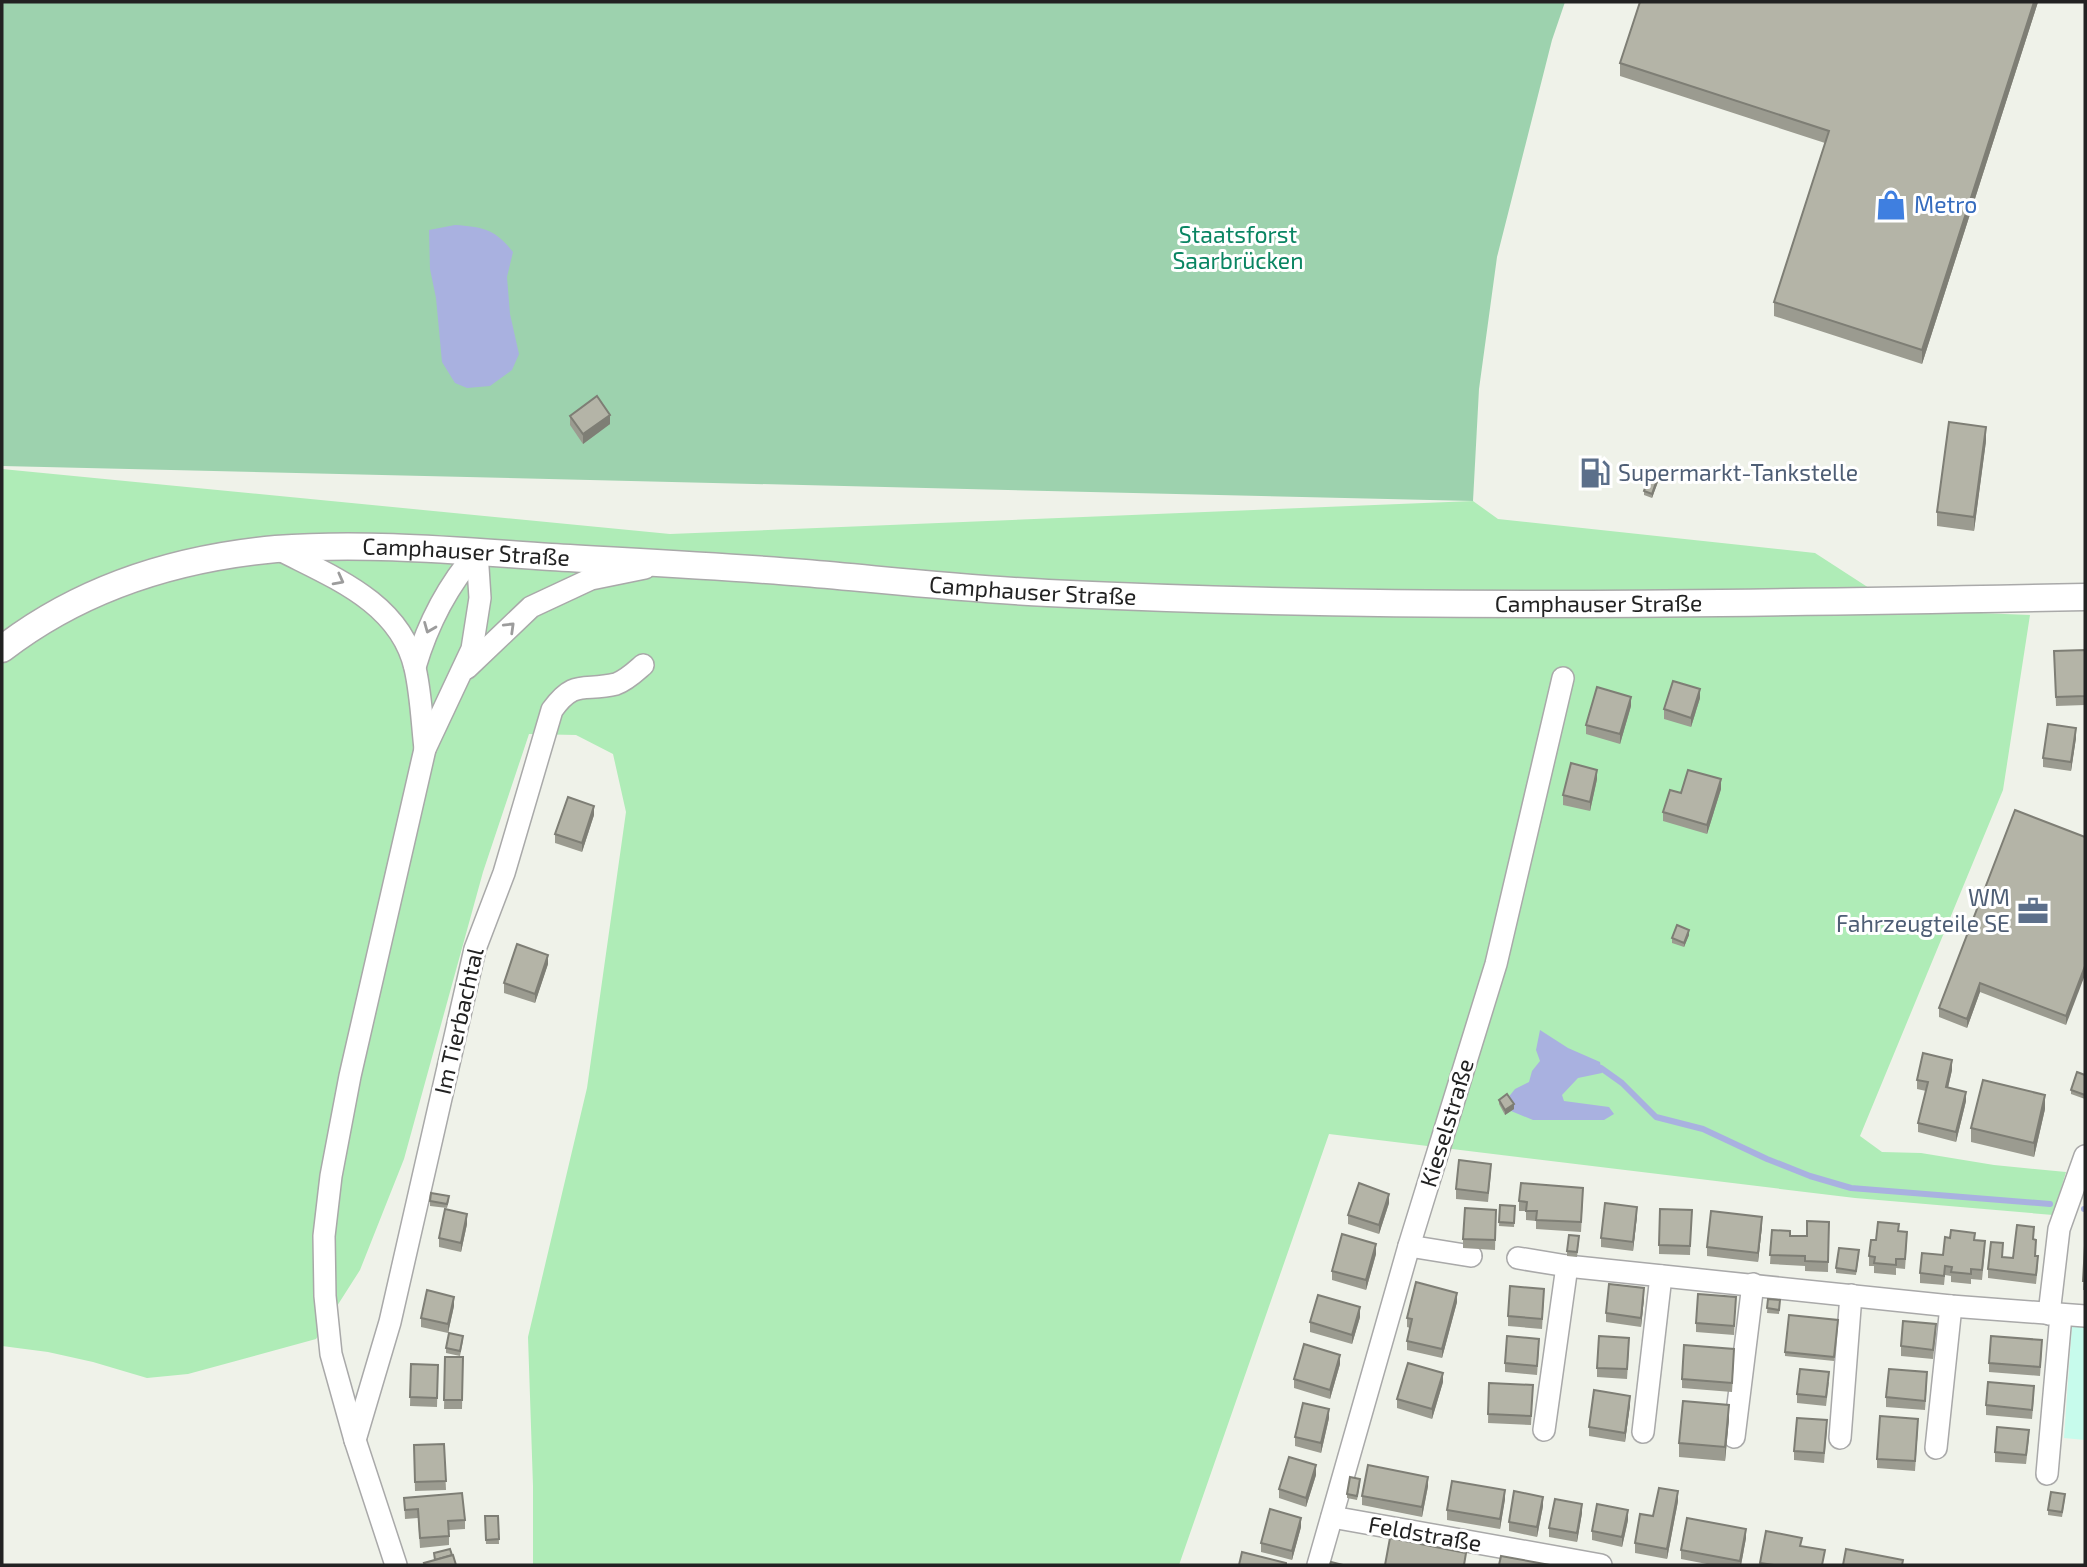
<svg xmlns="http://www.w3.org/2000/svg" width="2087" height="1567" font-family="'Exo 2',sans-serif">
<rect width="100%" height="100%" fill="#eff2e9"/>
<path fill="#afecb7" d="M2,469L670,534L1473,501L1498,519L1815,553L1903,610L2030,615L2003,790L1860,1136L1882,1152L1921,1153L1994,1165L2066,1172L2053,1215L1855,1198L1329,1134L1179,1565H533V1486L528,1337L587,1088L626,812L613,754L576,735L529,734L483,872L404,1159L360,1270L316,1339L188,1374L147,1378L93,1362L48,1352L2,1346Z"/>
<path fill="#9dd2ae" d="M2,2H1565L1552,40L1497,257L1479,389L1473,501L2,466Z"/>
<path fill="#c7fbec" d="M2072,1325L2085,1326V1440L2064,1438Z"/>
<g fill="#a9b1e0">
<path d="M455,225C483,227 495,229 513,252L507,277L510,314L519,354L512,370L490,386L467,388L455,383L442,362L436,298L430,269L429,230Z"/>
<path d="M1540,1030L1568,1048L1600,1062L1602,1073L1578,1078L1562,1095L1564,1101L1609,1107L1614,1114L1604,1120H1533L1511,1111L1514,1108L1507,1099L1515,1089L1529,1082L1532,1071L1540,1061L1536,1050Z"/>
</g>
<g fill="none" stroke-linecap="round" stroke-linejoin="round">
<g stroke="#a9b1e0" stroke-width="6">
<path d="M1601,1068L1622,1083L1656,1117L1703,1129L1767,1159L1810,1176L1851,1188L2050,1204"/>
<path d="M2084,1209H2085"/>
</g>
<g stroke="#a9a9a9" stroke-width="24">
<g id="minor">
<path d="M278,549C332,577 400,602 415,668C421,694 422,722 425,749"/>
<path d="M415,667C428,623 447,586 477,552"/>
<path d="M467,668L531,607L591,579L645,568"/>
<path d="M1409,1246L1471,1256"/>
<path d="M1518,1258L1567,1266L1951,1306L2085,1316"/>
<path d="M2049,1314L2059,1229L2085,1156"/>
<path d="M1544,1430L1567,1266"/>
<path d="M1643,1432L1661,1276"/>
<path d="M1734,1437L1753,1284"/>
<path d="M1840,1438L1851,1295"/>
<path d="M355,1440L390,1322L475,949L504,873L552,710C575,678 584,692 616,684C627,680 635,672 643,665"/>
<path d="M1936,1448L1951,1306"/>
<path d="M2047,1474L2061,1315"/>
<path d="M1332,1517L1601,1565"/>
<path d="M396,1565L355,1440L331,1354L325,1296L324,1236L331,1176L350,1076L425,749L472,649L480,598L477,552"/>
<path d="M1318,1565L1409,1246L1496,964L1563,678"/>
</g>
</g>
<g stroke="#a9a9a9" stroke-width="29">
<g id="tertiary">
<path id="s1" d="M2,649C81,588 177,558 276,549C368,542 460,551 551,557C636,562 720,566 805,573C886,580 966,589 1048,593C1393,610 1740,604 2085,597"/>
</g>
</g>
<use href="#minor" stroke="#fff" stroke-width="21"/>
<use href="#tertiary" stroke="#fff" stroke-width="26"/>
</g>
<g fill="#9b9b90">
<path d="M1640,2H2038L1922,364L1774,316V302L1825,143L1620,76V63Z"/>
<path d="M570,416L610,424L583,444L570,425Z"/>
<path d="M1986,441L1974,531L1937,526V512Z"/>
<path d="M1659,479L1652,498L1644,495V491Z"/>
<path d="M2085,650V705L2056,706L2054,651Z"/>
<path d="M1700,698L1691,727L1664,719V709Z"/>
<path d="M1631,706L1620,744L1586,734V725Z"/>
<path d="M2076,738L2071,771L2043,767V758Z"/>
<path d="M1597,779L1590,811L1563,805V795Z"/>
<path d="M1721,789L1707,834L1663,821V812L1681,793Z"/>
<path d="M594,815L582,852L555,843V834Z"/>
<path d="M2085,837L2066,1025L1980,992L1967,1028L1939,1017V1008Z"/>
<path d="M1689,935L1684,947L1672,943V938Z"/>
<path d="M548,964L535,1003L504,993V983Z"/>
<path d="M1952,1070L1948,1088L1966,1101L1956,1142L1918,1132V1123L1926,1091L1917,1089V1080Z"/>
<path d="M2085,1075V1099L2071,1094V1090Z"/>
<path d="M1499,1100L1514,1109L1505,1115L1499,1104Z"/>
<path d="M2045,1109L2034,1157L1971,1142V1128Z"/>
<path d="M1491,1173L1488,1202L1456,1199V1189Z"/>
<path d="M1583,1197L1581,1232L1536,1229V1221L1526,1220V1211H1519V1201Z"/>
<path d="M449,1200L447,1208L430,1206V1201Z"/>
<path d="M1389,1203L1379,1234L1348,1224V1215Z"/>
<path d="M1500,1205L1515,1206L1514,1227L1499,1226Z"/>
<path d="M1496,1210L1495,1250L1463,1248V1239Z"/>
<path d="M1692,1210L1690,1255L1659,1254V1245Z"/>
<path d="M1637,1216L1633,1251L1601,1247V1238Z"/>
<path d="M1829,1222L1828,1272L1805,1271V1266L1770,1264L1772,1230L1790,1236H1807Z"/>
<path d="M467,1224L461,1252L439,1247V1238Z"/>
<path d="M1762,1226L1758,1262L1707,1256V1247Z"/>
<path d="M1899,1231L1907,1241L1905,1269L1896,1268V1275L1874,1273V1266H1869V1256L1876,1240Z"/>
<path d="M1579,1240L1577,1257L1567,1256V1251Z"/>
<path d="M1975,1240L1985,1250L1982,1280L1971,1279V1284L1951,1282V1276L1945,1275L1944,1285L1920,1283V1273L1943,1255Z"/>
<path d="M2034,1240L2036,1249V1256L2038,1265L2036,1284L1988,1278V1269L2003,1257L2013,1258Z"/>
<path d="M2085,1246V1290H2083Z"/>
<path d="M1376,1254L1366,1290L1332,1280V1271Z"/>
<path d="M1859,1255L1856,1275L1836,1273V1268Z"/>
<path d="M1736,1297L1734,1335L1696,1332V1323Z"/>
<path d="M1544,1298L1542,1329L1508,1326V1316Z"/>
<path d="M1644,1298L1641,1327L1606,1322V1313Z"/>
<path d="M1768,1299L1780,1300L1779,1314L1767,1313Z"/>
<path d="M1457,1302L1442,1358L1407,1350V1341L1410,1328L1407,1327V1318Z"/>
<path d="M454,1306L448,1333L421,1327V1318Z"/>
<path d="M1360,1317L1352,1344L1310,1332V1322Z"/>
<path d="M1838,1324L1834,1361L1785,1356V1352Z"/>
<path d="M1936,1333L1933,1359L1901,1356V1346Z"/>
<path d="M463,1341L460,1356L446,1353V1348Z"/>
<path d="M1629,1347L1627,1379L1597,1377V1368Z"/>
<path d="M1539,1348L1537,1375L1505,1372V1363Z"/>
<path d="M2042,1349L2040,1376L1989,1372V1363Z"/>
<path d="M445,1357H463L462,1409H444Z"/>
<path d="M1734,1358L1732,1392L1682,1388V1379Z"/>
<path d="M411,1364L438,1365L437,1407L410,1406Z"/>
<path d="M1340,1364L1330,1399L1294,1388V1379Z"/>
<path d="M1443,1382L1432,1419L1397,1408V1399Z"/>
<path d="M1829,1382L1826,1406L1797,1403V1394Z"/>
<path d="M1927,1382L1925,1410L1886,1407V1397Z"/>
<path d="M1489,1383L1533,1385L1531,1425L1488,1423Z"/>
<path d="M2034,1396L2032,1419L1986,1415V1405Z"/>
<path d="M1630,1405L1625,1442L1589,1436V1427Z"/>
<path d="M1329,1418L1321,1453L1295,1446V1437Z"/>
<path d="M1729,1419L1725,1461L1679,1457V1443Z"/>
<path d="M1918,1428L1915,1471L1877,1468V1459Z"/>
<path d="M1827,1429L1824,1463L1794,1460V1451Z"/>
<path d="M2029,1439L2026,1464L1995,1462V1452Z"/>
<path d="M444,1444L446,1490L415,1491L414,1445Z"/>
<path d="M1316,1475L1306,1507L1279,1498V1489Z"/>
<path d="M1360,1484L1357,1500L1347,1498V1494Z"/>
<path d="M1428,1486L1422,1517L1362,1505V1496Z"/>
<path d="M404,1498L465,1520V1529L449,1530V1545L420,1548L418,1518L405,1519Z"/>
<path d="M2065,1498L2062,1517L2048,1515V1510Z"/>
<path d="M1505,1499L1500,1529L1447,1520V1510Z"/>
<path d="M1678,1501L1667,1559L1635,1553V1543L1653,1516Z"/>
<path d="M1543,1506L1537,1537L1509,1531V1522Z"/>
<path d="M1582,1513L1577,1542L1549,1537V1528Z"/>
<path d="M485,1516H498L499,1544H486Z"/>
<path d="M1628,1520L1622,1547L1592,1540V1531Z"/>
<path d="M1301,1527L1292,1560L1261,1552V1543Z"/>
<path d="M1746,1538L1741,1565H1712L1681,1559V1550Z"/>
</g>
<g fill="#7e7e75">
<path d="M2034,2H2038L1922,364V350Z"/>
<path d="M610,415V424L583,444V434Z"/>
<path d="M1986,427V441L1974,531V517Z"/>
<path d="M1659,474V479L1652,498V494Z"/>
<path d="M1700,689V698L1691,727V718Z"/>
<path d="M1631,697V706L1620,744V734Z"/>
<path d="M2076,728V738L2071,771V762Z"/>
<path d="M1597,770V779L1590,811V802Z"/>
<path d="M1721,779V789L1707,834V825Z"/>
<path d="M594,806V815L582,852V843Z"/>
<path d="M1689,930V935L1684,947V943Z"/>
<path d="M548,955V964L535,1003V994Z"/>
<path d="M2085,966V975L2066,1025V1016Z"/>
<path d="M1980,983V992L1967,1028V1019Z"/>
<path d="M1952,1060V1070L1946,1096V1087Z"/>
<path d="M1966,1092V1101L1956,1142V1132Z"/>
<path d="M2045,1095V1109L2034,1157V1143Z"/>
<path d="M1514,1104V1109L1505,1115V1110Z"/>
<path d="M1389,1194V1203L1379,1234V1225Z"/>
<path d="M1637,1207V1216L1633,1251V1242Z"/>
<path d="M467,1214V1224L461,1252V1243Z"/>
<path d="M1762,1217V1226L1758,1262V1253Z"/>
<path d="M1376,1244V1254L1366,1290V1280Z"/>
<path d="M1644,1288V1298L1641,1327V1318Z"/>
<path d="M1457,1293V1302L1442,1358V1349Z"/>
<path d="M454,1297V1306L448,1333V1324Z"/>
<path d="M1360,1307V1317L1352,1344V1335Z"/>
<path d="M1340,1355V1364L1330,1399V1390Z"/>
<path d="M1443,1373V1382L1432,1419V1409Z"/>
<path d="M1630,1396V1405L1625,1442V1433Z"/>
<path d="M1729,1405V1419L1725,1461V1447Z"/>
<path d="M1329,1409V1418L1321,1453V1443Z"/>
<path d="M1316,1465V1475L1306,1507V1498Z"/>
<path d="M1428,1477V1486L1422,1517V1507Z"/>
<path d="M1505,1490V1499L1500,1529V1519Z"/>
<path d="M1678,1491V1501L1667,1559V1549Z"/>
<path d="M1543,1497V1506L1537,1537V1527Z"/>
<path d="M1582,1504V1513L1577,1542V1533Z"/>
<path d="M1628,1510V1520L1622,1547V1537Z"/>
<path d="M1301,1518V1527L1292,1560V1551Z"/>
<path d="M1746,1529V1538L1741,1565H1740Z"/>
</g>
<g fill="#b4b4a7" stroke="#7e7e75" stroke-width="2">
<path d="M1640,2H2034L1922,350L1774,302L1829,131L1620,63Z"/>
<path d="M597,396L610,415L583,434L570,416Z"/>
<path d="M1949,422L1986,427L1974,517L1937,512Z"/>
<path d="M1651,471L1659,474L1652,494L1644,491Z"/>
<path d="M2085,650V696L2056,697L2054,651Z"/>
<path d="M1673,681L1700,689L1691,718L1664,709Z"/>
<path d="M1597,687L1631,697L1620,734L1586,725Z"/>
<path d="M2048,724L2076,728L2071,762L2043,758Z"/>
<path d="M1571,763L1597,770L1590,802L1563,795Z"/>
<path d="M1688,770L1721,779L1707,825L1663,812L1670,790L1681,793Z"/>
<path d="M568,797L594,806L582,843L555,834Z"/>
<path d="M2015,810L2085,837V966L2066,1016L1980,983L1967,1019L1939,1008Z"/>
<path d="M1677,925L1689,930L1684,943L1672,938Z"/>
<path d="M517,944L548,955L535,994L504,983Z"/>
<path d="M1923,1053L1952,1060L1946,1087L1966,1092L1956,1132L1918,1123L1928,1082L1917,1080Z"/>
<path d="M2077,1072L2085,1075V1095L2071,1090Z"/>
<path d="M1983,1080L2045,1095L2034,1143L1971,1128Z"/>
<path d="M1507,1094L1514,1104L1505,1110L1499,1100Z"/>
<path d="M1459,1160L1491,1164L1488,1193L1456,1189Z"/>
<path d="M1359,1183L1389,1194L1379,1225L1348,1215Z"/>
<path d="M1521,1183L1583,1188L1581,1222L1536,1220L1537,1211H1526L1527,1202L1519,1201Z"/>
<path d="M431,1193L449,1196L447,1204L430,1201Z"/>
<path d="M1605,1203L1637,1207L1633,1242L1601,1238Z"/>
<path d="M1500,1205L1515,1206L1514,1223L1499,1222Z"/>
<path d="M1465,1208L1496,1210L1495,1240L1463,1239Z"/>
<path d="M445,1209L467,1214L461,1243L439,1238Z"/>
<path d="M1660,1209L1692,1210L1690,1246L1659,1245Z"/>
<path d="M1711,1211L1762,1217L1758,1253L1707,1247Z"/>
<path d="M1807,1221L1829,1222L1828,1262L1805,1261V1256L1770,1255L1772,1230L1790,1231V1236H1807Z"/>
<path d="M1878,1222L1899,1224L1898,1231L1907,1232L1905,1259H1896V1265L1874,1263L1875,1257L1869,1256L1871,1240H1876Z"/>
<path d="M2017,1225L2034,1227L2033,1239L2036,1240L2035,1256H2038L2036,1275L1988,1269L1991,1242L2003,1243L2002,1257L2013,1258Z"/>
<path d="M1951,1230L1975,1233L1974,1240L1985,1241L1982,1270L1971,1269V1274L1951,1272L1952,1267L1945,1266L1944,1276L1920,1273L1922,1253L1943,1255L1945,1237L1950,1238Z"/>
<path d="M1342,1234L1376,1244L1366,1280L1332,1271Z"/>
<path d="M1569,1235L1579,1236L1577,1252L1567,1251Z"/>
<path d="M2085,1246V1281H2083Z"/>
<path d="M1839,1248L1859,1250L1856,1271L1836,1268Z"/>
<path d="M1416,1282L1457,1293L1442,1349L1407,1341L1412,1319L1407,1318Z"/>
<path d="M1609,1284L1644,1288L1641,1318L1606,1313Z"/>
<path d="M1510,1286L1544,1289L1542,1319L1508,1316Z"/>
<path d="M427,1290L454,1297L448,1324L421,1318Z"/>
<path d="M1698,1294L1736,1297L1734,1326L1696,1323Z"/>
<path d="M1318,1295L1360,1307L1352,1335L1310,1322Z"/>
<path d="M1768,1299L1780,1300L1779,1310L1767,1308Z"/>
<path d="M1789,1315L1838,1320L1834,1357L1785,1352Z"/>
<path d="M1903,1321L1936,1324L1933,1350L1901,1346Z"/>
<path d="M449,1333L463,1336L460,1351L446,1348Z"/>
<path d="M1507,1336L1539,1339L1537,1366L1505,1363Z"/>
<path d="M1599,1336L1629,1338L1627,1369L1597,1368Z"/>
<path d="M1991,1336L2042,1340L2040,1367L1989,1363Z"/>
<path d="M1304,1344L1340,1355L1330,1390L1294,1379Z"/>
<path d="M1684,1345L1734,1349L1732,1383L1682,1379Z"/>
<path d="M445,1357H463L462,1400H444Z"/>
<path d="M1408,1363L1443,1373L1432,1409L1397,1399Z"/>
<path d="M411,1364L438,1365L437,1398L410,1397Z"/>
<path d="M1800,1369L1829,1372L1826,1397L1797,1394Z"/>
<path d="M1889,1369L1927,1372L1925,1401L1886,1397Z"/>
<path d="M1988,1382L2034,1386L2032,1410L1986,1405Z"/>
<path d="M1489,1383L1533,1385L1531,1416L1488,1414Z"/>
<path d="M1594,1390L1630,1396L1625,1433L1589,1427Z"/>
<path d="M1683,1401L1729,1405L1725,1447L1679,1443Z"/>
<path d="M1303,1403L1329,1409L1321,1443L1295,1437Z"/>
<path d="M1880,1416L1918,1419L1915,1461L1877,1459Z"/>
<path d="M1797,1418L1827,1420L1824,1453L1794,1451Z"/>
<path d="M1997,1427L2029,1430L2026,1455L1995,1452Z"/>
<path d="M444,1444L446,1481L415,1482L414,1445Z"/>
<path d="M1289,1457L1316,1465L1306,1498L1279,1489Z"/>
<path d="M1368,1465L1428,1477L1422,1507L1362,1496Z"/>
<path d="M1350,1477L1360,1479L1357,1496L1347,1494Z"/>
<path d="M1452,1481L1505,1490L1500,1519L1447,1510Z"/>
<path d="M1659,1488L1678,1491L1667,1549L1635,1543L1640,1514L1653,1516Z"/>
<path d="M1514,1491L1543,1497L1537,1527L1509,1522Z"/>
<path d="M2051,1492L2065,1494L2062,1512L2048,1510Z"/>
<path d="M462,1493L465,1520L448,1521L449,1536L420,1538L418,1509L405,1510L404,1498Z"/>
<path d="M1555,1499L1582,1504L1577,1533L1549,1528Z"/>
<path d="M1597,1504L1628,1510L1622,1537L1592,1531Z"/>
<path d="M1270,1509L1301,1518L1292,1551L1261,1543Z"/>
<path d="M485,1516H498L499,1539L486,1540Z"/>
<path d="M1687,1518L1746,1529L1740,1561L1681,1550Z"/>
<path d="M1766,1531L1802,1538L1800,1546L1825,1550L1822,1565H1774L1760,1563Z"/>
<path d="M1390,1538L1466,1553L1464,1565H1385Z"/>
<path d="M450,1549L452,1555L435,1560L434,1553Z"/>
<path d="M1846,1549L1903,1560L1902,1565H1843Z"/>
<path d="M1242,1552L1286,1563V1565H1239Z"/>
<path d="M453,1555L456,1565H425L424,1563Z"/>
<path d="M1501,1556L1550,1565H1499Z"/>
<path d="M1331,1562L1343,1565H1330Z"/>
</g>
<defs><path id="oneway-chevron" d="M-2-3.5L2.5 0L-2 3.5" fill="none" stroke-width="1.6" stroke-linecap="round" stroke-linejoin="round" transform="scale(1.75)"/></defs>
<g stroke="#9c9c9c">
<use href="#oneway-chevron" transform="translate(339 580) rotate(28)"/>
<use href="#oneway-chevron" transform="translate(510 627) rotate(-44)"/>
<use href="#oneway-chevron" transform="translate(429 628) rotate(112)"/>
</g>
<defs>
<g id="shop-bare" transform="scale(2.415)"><path d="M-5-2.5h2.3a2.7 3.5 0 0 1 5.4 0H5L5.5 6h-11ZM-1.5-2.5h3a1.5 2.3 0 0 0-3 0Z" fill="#3f7fe0" stroke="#fff" stroke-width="2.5" paint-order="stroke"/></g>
<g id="fuel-bare" transform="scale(2.415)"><path d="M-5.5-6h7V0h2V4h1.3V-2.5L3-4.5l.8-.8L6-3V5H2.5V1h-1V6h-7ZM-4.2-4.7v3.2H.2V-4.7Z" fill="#5c6f8a" stroke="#fff" stroke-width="2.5" paint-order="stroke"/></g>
<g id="office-bare" transform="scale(2.415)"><path d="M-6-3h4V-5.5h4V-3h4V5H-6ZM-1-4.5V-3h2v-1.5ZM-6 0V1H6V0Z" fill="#5c6f8a" stroke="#fff" stroke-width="2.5" paint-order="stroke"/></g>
</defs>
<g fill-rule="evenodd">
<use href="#shop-bare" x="1891" y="205"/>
<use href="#fuel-bare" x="1595" y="473"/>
<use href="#office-bare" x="2033" y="911"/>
</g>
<g text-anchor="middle" stroke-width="6" stroke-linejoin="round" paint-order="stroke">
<g font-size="23" fill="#366cbe" stroke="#fff" text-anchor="start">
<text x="1914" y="213">Metro</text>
</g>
<g font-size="23" fill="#0a8562" stroke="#fff">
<text x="1238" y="243">Staatsforst<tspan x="1238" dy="26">Saarbrücken</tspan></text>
</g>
<g font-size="23" fill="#4e5e75" stroke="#fff" text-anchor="start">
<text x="1618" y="481">Supermarkt-Tankstelle</text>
<text x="2010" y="906" text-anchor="end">WM<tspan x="2010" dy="26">Fahrzeugteile SE</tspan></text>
</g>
<g font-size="23" fill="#222" stroke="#fff">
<text dy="8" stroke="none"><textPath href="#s1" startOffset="486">Camphauser Straße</textPath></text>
<text dy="8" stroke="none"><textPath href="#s1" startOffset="1054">Camphauser Straße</textPath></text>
<text dy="8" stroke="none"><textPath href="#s1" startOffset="1620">Camphauser Straße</textPath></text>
<text transform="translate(459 1021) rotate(-77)" y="8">Im Tierbachtal</text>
<text transform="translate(1447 1123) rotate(-73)" y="8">Kieselstraße</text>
<text transform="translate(1425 1534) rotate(10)" y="8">Feldstraße</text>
</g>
</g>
<rect width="2087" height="1567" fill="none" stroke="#222222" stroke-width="7"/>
</svg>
